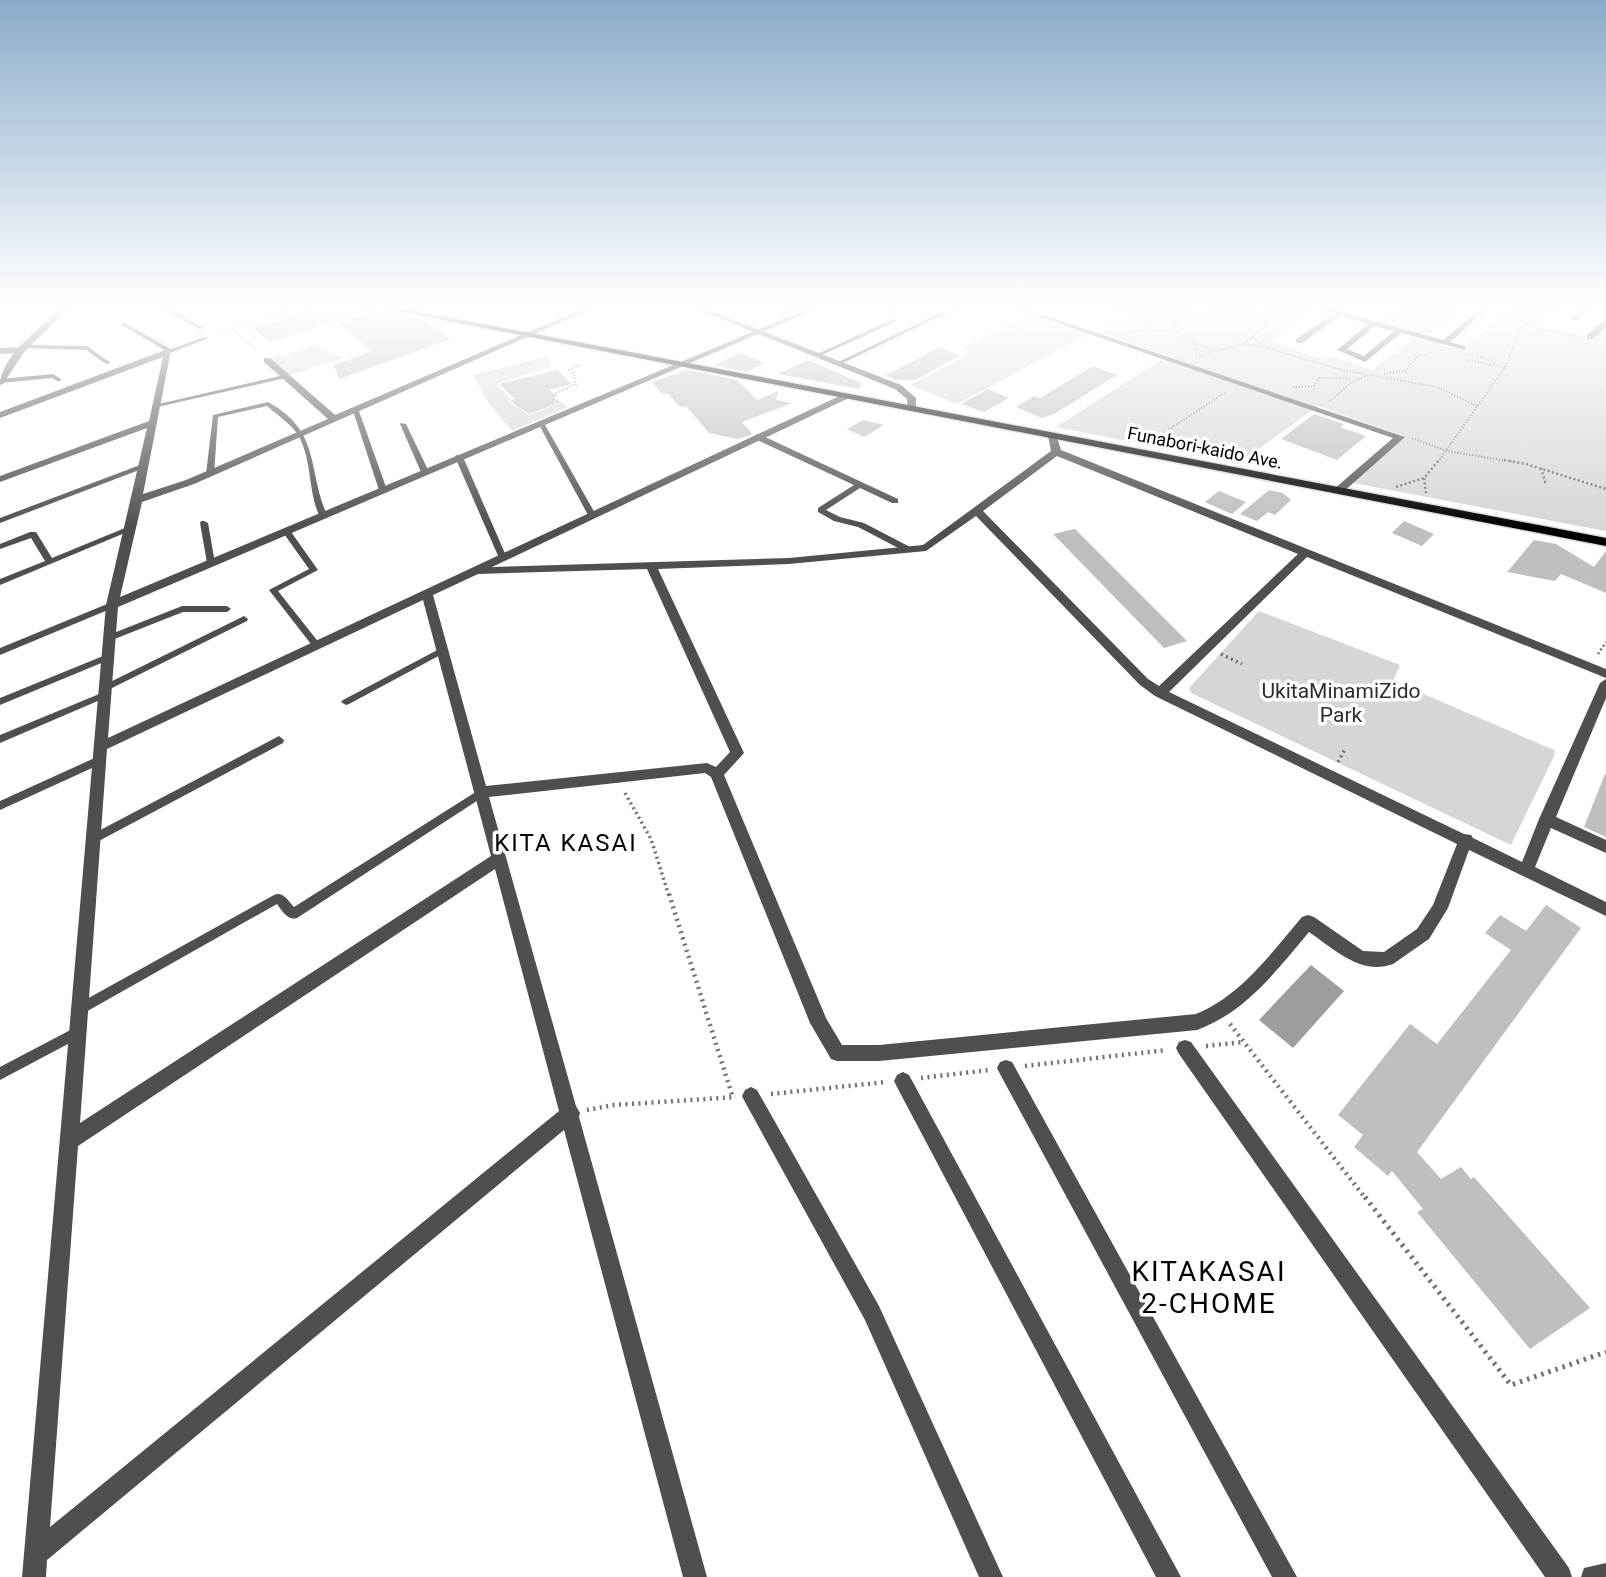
<svg xmlns="http://www.w3.org/2000/svg" width="1606" height="1577" font-family="Roboto,sans-serif">
<rect width="100%" height="100%" fill="#fff"/>
<g fill="#d6d6d6">
<path d="M1104,308H1313L1271,341L1325,360L1332,356L1372,370L1419,335L1383,323L1403,308H1458L1422,338L1460,350L1513,308H1559L1534,325L1592,338L1606,326V531L1353,483L1404,436L1318,406L1239,463L1056,427L1167,356L1101,333L1126,315Z"/>
<path d="M1031,315L1088,334L957,404L910,385L966,356L964,347Z"/>
<path d="M315,345L343,358L284,377L267,360Z"/>
<path d="M546,357L553,366L496,384L511,399L508,401L529,415L561,402L568,407L512,431L488,402L473,375Z"/>
<path d="M1259,611L1400,665L1393,681L1554,750L1555,754L1511,845L1191,693L1189,688Z"/>
</g>
<path fill="#9d9d9d" d="M1311,965L1344,991L1293,1048L1259,1020Z"/>
<g fill="#bfbfbf">
<path d="M318,308H364L365,311L270,342L252,328Z"/>
<path d="M371,308L423,319L451,339L339,379L334,365L372,351L338,322L371,312Z"/>
<path d="M940,347L960,356L915,380H896L885,376Z"/>
<path d="M739,353L764,363L747,372L714,365Z"/>
<path d="M808,360L861,383L859,389L778,374Z"/>
<path d="M1093,366L1117,375L1054,414L1042,418L1016,407L1034,396L1040,398Z"/>
<path d="M557,370L571,384L549,390L558,396L554,398L560,402L529,414L510,401L515,399L499,384Z"/>
<path d="M687,370L737,380L757,400L778,391L776,400L792,403L742,422L752,434L747,436L738,439L709,433L686,406L681,407L667,393L662,394L652,382Z"/>
<path d="M988,389L1009,398L984,412L961,404Z"/>
<path d="M1314,414L1344,424L1340,427L1366,436L1337,460L1281,439Z"/>
<path d="M863,420L884,425L864,437L847,429Z"/>
<path d="M1269,490L1283,493L1291,500L1275,515L1268,512L1257,521L1240,514Z"/>
<path d="M1219,491L1246,502L1232,514L1205,502Z"/>
<path d="M1404,521L1434,534L1422,546L1392,533Z"/>
<path d="M1075,529L1187,641L1164,648L1053,534Z"/>
<path d="M1534,540L1556,544L1594,567L1606,551V593L1561,574L1555,581L1507,572Z"/>
<path d="M1605,774H1606V837L1584,827Z"/>
<path d="M1546,905L1581,928L1417,1152L1441,1179L1461,1167L1471,1179L1474,1177L1590,1308L1530,1349L1417,1212L1423,1209L1392,1171L1388,1176L1354,1147L1363,1135L1338,1115L1410,1024L1437,1044L1511,950L1485,933L1500,915L1526,931Z"/>
</g>
<g fill="none" stroke-linecap="round" stroke-linejoin="round">
<g stroke="#dbdbdb" stroke-width="3">
<path id="primary" d="M381,308H399L1606,538V546Z"/>
</g>
<g stroke="#717171" stroke-width="2" stroke-dasharray="1 2" stroke-linecap="butt">
<path d="M1257,308L1268,316L1265,325L1253,337L1263,346"/>
<path d="M1418,319L1419,312L1424,308"/>
<path d="M1143,321C1150,334 1162,331 1175,330L1177,326L1173,321L1209,308"/>
<path d="M1417,325L1418,319L1435,314L1436,308"/>
<path d="M1525,325L1579,336"/>
<path d="M232,329L257,351"/>
<path d="M1175,330L1195,344L1197,356"/>
<path d="M1130,333L1147,328"/>
<path d="M218,334L292,308"/>
<path d="M1195,344L1215,350"/>
<path d="M1242,344L1253,337"/>
<path d="M1472,353L1497,364"/>
<path d="M1199,356L1242,344L1264,347L1342,370L1437,387L1479,407"/>
<path d="M1466,360L1505,367"/>
<path d="M568,370L581,364"/>
<path d="M1384,374L1405,371L1418,356L1431,353"/>
<path d="M1293,387L1314,386L1319,378H1350"/>
<path d="M556,393L576,384L572,368"/>
<path d="M1330,401L1352,382L1366,376"/>
<path d="M1412,438L1447,451L1515,462"/>
<path d="M1151,441L1226,392"/>
<path d="M1438,462L1505,367L1520,329L1547,308"/>
</g>
<g stroke="#717171" stroke-width="2.5" stroke-dasharray="2 2.5" stroke-linecap="butt">
<path d="M1504,460L1526,464L1606,489"/>
<path d="M1541,468L1546,485"/>
<path d="M1424,478L1426,493"/>
<path d="M1396,487L1424,478L1439,460"/>
<path d="M1598,654L1606,642"/>
</g>
<g stroke="#717171" stroke-width="3.5" stroke-dasharray="2 3.5" stroke-linecap="butt">
<path d="M1221,654L1242,664"/>
<path d="M1338,762L1345,749"/>
<path d="M625,793L651,839L669,896"/>
</g>
<g stroke="#717171" stroke-width="4.5" stroke-dasharray="2 4.5" stroke-linecap="butt">
<path d="M669,894L732,1095"/>
<path d="M1230,1024L1366,1199"/>
<path d="M1206,1046L1243,1042"/>
<path d="M1025,1066L1167,1050"/>
<path d="M921,1078L990,1070"/>
<path d="M771,1094L886,1082"/>
<path d="M587,1110L614,1105L736,1097"/>
</g>
<path stroke="#717171" stroke-width="5" stroke-dasharray="2.5 5" stroke-linecap="butt" d="M1365,1197L1511,1385L1606,1352"/>
<g fill="#4f4f4f" fill-rule="evenodd">
<path d="M162,308H168L204,328L199,329Z"/>
<path d="M786,308H793L805,313L800,314Z"/>
<path d="M889,308H897L906,311L903,313Z"/>
<path d="M950,308H957L841,364L836,363Z"/>
<path d="M893,319L896,321L895,322L820,356L815,355Z"/>
<path d="M121,323H125L171,349L204,337L209,338L168,354L165,352L166,351L121,325Z"/>
<path d="M24,345L87,346L111,363L106,364L86,350L22,348L21,347Z"/>
<path d="M53,374L61,379V381H57L52,378L0,383V379Z"/>
<path d="M284,375L286,376V378L157,407L154,405Z"/>
<path d="M268,402C321,431 307,468 327,515L326,517H320C307,491 313,456 296,432C288,422 276,414 267,406L218,417L214,474L210,476L206,474L213,415Z"/>
<path d="M354,410L359,411L387,490L386,492L379,490L353,411Z"/>
<path d="M539,422L544,423L596,515L595,517H589L588,515L538,423Z"/>
<path d="M401,423L406,424L429,472L428,474L421,472L400,424Z"/>
<path d="M755,435H761L898,499V503H892L860,488L826,510L840,517L864,523L912,548V552H906L858,527L834,521L818,512V508L854,485L755,439Z"/>
<path d="M456,455L463,457L507,558L506,560H500L499,558L455,457Z"/>
<path d="M140,465L147,467L0,523V518Z"/>
<path d="M201,521H204L208,523L215,563L214,565H208L207,563L200,523Z"/>
<path d="M125,528H128L132,530L0,585V579L45,561L31,538L0,549V544L30,532H36L52,558Z"/>
<path d="M283,529H289L318,570L278,591L320,644L322,646L320,648H314L269,590L309,569L282,531Z"/>
<path d="M112,602L116,605L115,607L0,655V648Z"/>
<path d="M182,606H227L231,609L227,612H183L112,640L109,641L104,638L106,636Z"/>
<path d="M244,616L248,619L247,621L108,690H102L100,688L102,686Z"/>
<path d="M443,647L448,650L446,652L349,704L346,705L341,702L343,700Z"/>
<path d="M108,654L113,657L111,659L0,705V698Z"/>
<path d="M104,692L107,693L109,695L107,697L0,743V735Z"/>
<path d="M279,736L284,740L283,743L97,842H89L88,839L89,836Z"/>
<path d="M99,756L103,757L104,760L103,763L0,810V801Z"/>
<path d="M482,788L486,789L487,792L486,795L297,918C288,921 282,911 277,904L84,1013L80,1015L76,1013L74,1009L76,1005L274,895C283,891 288,901 294,907Z"/>
<path d="M78,1026L83,1028L84,1032L83,1036L0,1080V1067Z"/>
</g>
<g fill="#4f4f4f" fill-rule="evenodd">
<path d="M584,308H593L194,484L142,502L120,597L809,308H819L118,607L108,738L846,393L850,396L849,398L492,567L789,558L923,545L1051,451L1048,436L1056,434L1061,450L1606,669V678L1307,557L1169,692L1464,834L1471,835L1473,838L1522,862L1539,819L1600,683L1606,679V698L1556,817L1606,840V853L1551,828L1535,867L1606,902V916L1469,850L1448,908L1429,939L1393,964C1361,976 1334,949 1309,932C1276,971 1247,1011 1197,1030L879,1061H837L831,1059L810,1023L711,777L705,773L489,797L576,1106L580,1113L579,1117L707,1577H683L564,1130L47,1560L46,1577H22L106,605L147,428L0,482V476L149,421L163,357L0,418V412L165,350H171L143,494L186,480L328,419L264,362V358H270L335,415ZM1057,456L1298,554L1159,686L1148,679L983,511ZM976,516L1140,685L1155,696L1457,844L1433,905L1417,929L1384,952L1363,951L1314,917L1308,915L1302,917C1271,953 1242,995 1196,1014L879,1045H842L826,1018L724,775L744,753L658,569L789,564L926,551ZM647,569L730,752L716,767L707,763L486,786L433,595L478,574ZM423,600L491,856L80,1123L107,749ZM495,869L559,1111L50,1527L78,1146Z"/>
<path d="M1013,308H1023L1405,437L1342,493H1334V489L1393,438Z"/>
<path d="M1317,308H1328L1443,340L1481,308H1489L1450,342L1465,346V350L1401,333L1365,362L1337,350L1368,324L1340,316L1302,343H1296V339L1333,314ZM1375,326L1394,331L1364,356L1347,349Z"/>
<path d="M1583,308H1591L1577,320H1571V316Z"/>
<path d="M1603,321H1606V327L1593,339H1587V335Z"/>
<path d="M0,348L21,347L25,350L21,353L0,354Z"/>
<path d="M1185,1040L1191,1042L1569,1568L1572,1577H1545L1179,1054L1176,1048L1179,1042Z"/>
<path d="M1006,1060L1012,1062L1297,1577H1272L1000,1074L997,1068L1000,1062Z"/>
<path d="M903,1072L909,1075L1181,1577H1156L897,1087L894,1081L897,1075Z"/>
<path d="M751,1087L757,1090L879,1306L1003,1577H979L865,1320L745,1102L742,1096L745,1090Z"/>
</g>
<g fill="#4f4f4f" fill-rule="evenodd">
<path d="M61,308H69L24,352L3,384L0,385C0,357 42,326 61,308Z"/>
<path d="M694,308H704L901,385L916,398V408L908,410L907,399L895,389Z"/>
<path d="M1606,1563V1577H1581L1584,1568Z"/>
</g>
<use href="#primary" fill="#000" fill-rule="evenodd"/>
<path stroke="#717171" stroke-width="2" stroke-dasharray="1 2" stroke-linecap="butt" d="M428,322L442,312"/>
</g>
<linearGradient id="sky" x2="0" y2="1"><stop stop-color="#8aabca"/><stop offset="0.58" stop-color="#fff"/><stop offset="1" stop-color="#fff" stop-opacity="0"/></linearGradient>
<rect width="1606" height="528" fill="url(#sky)"/>
<g text-anchor="middle" stroke-width="7" stroke-linejoin="round" paint-order="stroke">
<g font-size="18" fill="#000" stroke="#fff">
<text transform="translate(1205 448) rotate(11)" y="6">Funabori-kaido Ave.</text>
</g>
<g font-size="21" fill="#2d2d2d" stroke="#fff">
<text x="1341" y="698">UkitaMinamiZido<tspan x="1341" dy="24">Park</tspan></text>
</g>
<g font-size="24" letter-spacing="2" fill="#000" stroke="#fff">
<text x="566" y="851">KITA KASAI</text>
</g>
<g font-size="28" letter-spacing="2" fill="#000" stroke="#fff">
<text x="1209" y="1281">KITAKASAI<tspan x="1209" dy="32">2-CHOME</tspan></text>
</g>
</g>
</svg>
